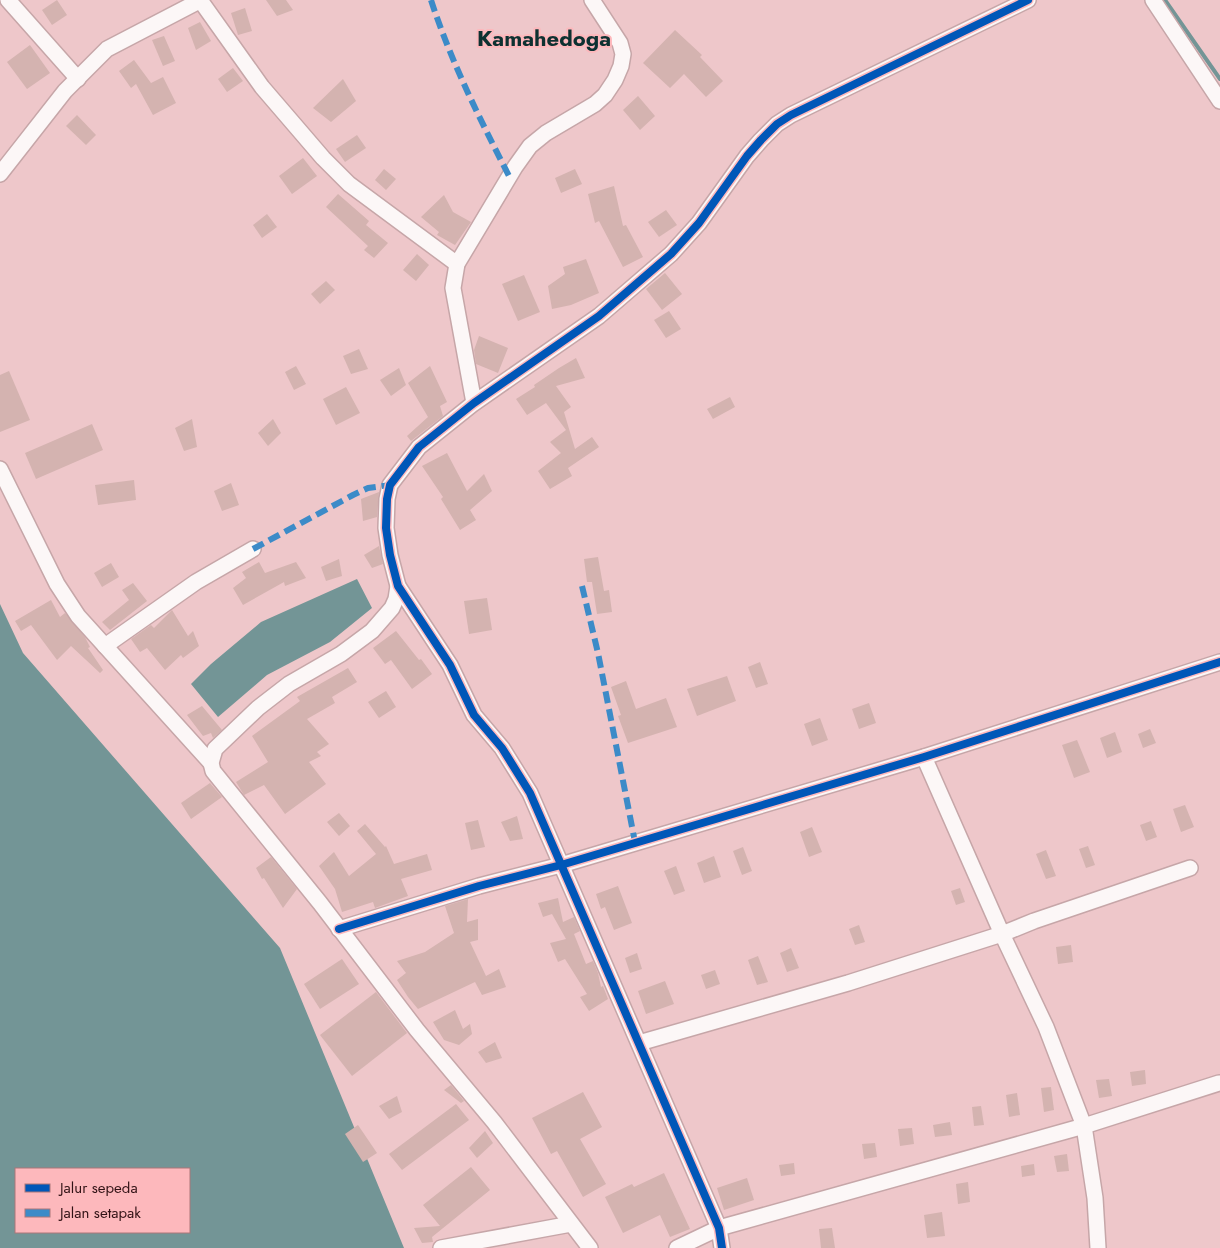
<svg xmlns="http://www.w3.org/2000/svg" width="1220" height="1248" font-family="Jost,sans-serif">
<rect width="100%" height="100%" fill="#eec7ca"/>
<g fill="#739596" fill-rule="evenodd">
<path d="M357,579L372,608L330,642L267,675L218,717L191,684L211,664L261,622Z"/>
<path d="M0,604L23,653L280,948L404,1248H0ZM16,1169H189V1232H16Z"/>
</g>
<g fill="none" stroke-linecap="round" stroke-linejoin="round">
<path stroke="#739596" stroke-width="4" d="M1165,0L1220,79"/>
</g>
<g fill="#d4b3b0">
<path d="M57,0L67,15L52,25L42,10Z"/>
<path d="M266,0H286L293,10L277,16Z"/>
<path d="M245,8L252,31L238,35L231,13Z"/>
<path d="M200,22L211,41L196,50L188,28Z"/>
<path d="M675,30L702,55L700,57L723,81L706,97L684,74L670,88L643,63Z"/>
<path d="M164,36L175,61L163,66L152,40Z"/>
<path d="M30,45L50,73L27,89L7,62Z"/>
<path d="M134,60L151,83L163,77L176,103L153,115L136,84L131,88L119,71Z"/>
<path d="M233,68L243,81L227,92L218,79Z"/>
<path d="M343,79L356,101L331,122L313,108Z"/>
<path d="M638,96L655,116L640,130L623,110Z"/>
<path d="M77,115L96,135L86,145L66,126Z"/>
<path d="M357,135L366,148L345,162L336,149Z"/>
<path d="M303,158L317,176L292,194L279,176Z"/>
<path d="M384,169L396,179L386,190L375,180Z"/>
<path d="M575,169L582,184L561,193L555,178Z"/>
<path d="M614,186L623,226L626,225L643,257L623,267L599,221L595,223L588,194Z"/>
<path d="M338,194L369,221L366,225L388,243L374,258L364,250L368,246L326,207Z"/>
<path d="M444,195L453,212L471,222L455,245L437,235L439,232L421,217Z"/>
<path d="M666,210L677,225L659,237L648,222Z"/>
<path d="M267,214L277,227L262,238L253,225Z"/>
<path d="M417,254L429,265L416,281L403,270Z"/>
<path d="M586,259L599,293L571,305L552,309L548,286L565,274L563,267Z"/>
<path d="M665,273L682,294L662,310L646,289Z"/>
<path d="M524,275L540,312L518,321L502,284Z"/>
<path d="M326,281L335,290L320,304L311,294Z"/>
<path d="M669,311L681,329L666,338L654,320Z"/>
<path d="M479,336L508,348L498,373L476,364L474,350Z"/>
<path d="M359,349L368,369L351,374L343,356Z"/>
<path d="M576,358L585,378L556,386L571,407L564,412L575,449L592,437L599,447L568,468L572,476L550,489L538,471L561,453L550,442L566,430L546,403L527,415L516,399L535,387L534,385L559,368Z"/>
<path d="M296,366L306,384L294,390L285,372Z"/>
<path d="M430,366L447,402L440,406L443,416L411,441L407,436L428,417L408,383Z"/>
<path d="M399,368L406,385L391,396L380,380Z"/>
<path d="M9,371L30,420L0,432V375Z"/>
<path d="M346,387L360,413L336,425L323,399Z"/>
<path d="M730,397L735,407L713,419L707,409Z"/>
<path d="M192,419L197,447L184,451L175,428Z"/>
<path d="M273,419L281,433L268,446L258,433Z"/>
<path d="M92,424L103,450L36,479L25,453Z"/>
<path d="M447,453L467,491L484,474L492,491L470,510L476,520L460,530L441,499L443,497L422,466Z"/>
<path d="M134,480L136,500L98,505L95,485Z"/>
<path d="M231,483L239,505L222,511L214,491Z"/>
<path d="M379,492L377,517L363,521L361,499Z"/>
<path d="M379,546L383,564L372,568L364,555Z"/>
<path d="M598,557L604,591L609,590L612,612L597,614L592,582H587L584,559Z"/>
<path d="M339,559L342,576L326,581L321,567Z"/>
<path d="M259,562L265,573L296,562L306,578L285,586L284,582L243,605L233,588L246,578L242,572Z"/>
<path d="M111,563L119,577L102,587L94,573Z"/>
<path d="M133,583L147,601L110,630L102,622L129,600L122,590Z"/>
<path d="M487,598L492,630L469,634L464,601Z"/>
<path d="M51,600L60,617L65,613L85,637L90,647L88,648L103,670L100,673L71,646L57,660L31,625L21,631L15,621Z"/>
<path d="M172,610L188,636L193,631L199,646L183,658L181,655L165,670L147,648L140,652L131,639L151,625L154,628Z"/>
<path d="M396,631L419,660L421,659L432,674L412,689L391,660L385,664L373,648Z"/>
<path d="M760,662L768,684L756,688L748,667Z"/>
<path d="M348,668L357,682L332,697L335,703L307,719L329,744L317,752L321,756L309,762L326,784L285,814L264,785L244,795L236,782L268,762L252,736L300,701L297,697Z"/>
<path d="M727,676L736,701L697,716L687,689Z"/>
<path d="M626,681L636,709L666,698L677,727L628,743L618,716L621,715L611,687Z"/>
<path d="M386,691L396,707L379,718L368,702Z"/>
<path d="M869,703L876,723L859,729L852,709Z"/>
<path d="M202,706L222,730L213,738L211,733L203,736L187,715Z"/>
<path d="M820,718L828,740L812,746L804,724Z"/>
<path d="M1150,729L1156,743L1143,748L1138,734Z"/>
<path d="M1115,732L1122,752L1107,758L1100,738Z"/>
<path d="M1077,740L1090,772L1074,778L1062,745Z"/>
<path d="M210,783L222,797L191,819L181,803Z"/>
<path d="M1185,805L1194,827L1181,832L1173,809Z"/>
<path d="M339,813L350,826L339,836L327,822Z"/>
<path d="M517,816L523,839L510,841L501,822Z"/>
<path d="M478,820L485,847L471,850L465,823Z"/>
<path d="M1151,821L1157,837L1146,841L1140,825Z"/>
<path d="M365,824L385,847L386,846L394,864L427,854L432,870L401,879L408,896L375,908L373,902L342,912L335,889L319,866L334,852L349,876L376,854L357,831Z"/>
<path d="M812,827L822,852L809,857L800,832Z"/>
<path d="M1088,846L1095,865L1086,868L1079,849Z"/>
<path d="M743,847L752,871L742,875L733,851Z"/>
<path d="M1046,850L1056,876L1046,879L1036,854Z"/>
<path d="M714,856L721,877L704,883L697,863Z"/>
<path d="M271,857L297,889L283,908L264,878L262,879L256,868Z"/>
<path d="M676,866L685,891L674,895L664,871Z"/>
<path d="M618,886L632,923L614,930L605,907L601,909L596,894Z"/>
<path d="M960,888L965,902L956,905L951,891Z"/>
<path d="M558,898L563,922L574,917L580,931L574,934L586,964L593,961L598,973L601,987L603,986L608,999L589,1011L580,997L587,994L565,959L558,962L550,943L566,939L552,914L543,917L538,903Z"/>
<path d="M468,899L467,922L478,919V940L470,942L486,976L499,969L506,987L482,995L475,982L418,1009L408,997L397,980L406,973L397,961L425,952L454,933L445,906Z"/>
<path d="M859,925L865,942L855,945L849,929Z"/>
<path d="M1071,945L1073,962L1058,964L1056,947Z"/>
<path d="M791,948L799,968L787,972L780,953Z"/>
<path d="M637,953L642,969L630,973L625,958Z"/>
<path d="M758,956L768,982L757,985L748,960Z"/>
<path d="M342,959L359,984L320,1009L304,984Z"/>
<path d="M715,970L720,984L706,989L701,975Z"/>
<path d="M665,981L674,1004L646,1014L638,991Z"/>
<path d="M376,992L407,1033L352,1076L320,1035Z"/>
<path d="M455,1010L463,1029L470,1024L472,1034L459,1045L444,1040L433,1022Z"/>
<path d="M495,1042L502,1058L486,1063L478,1052Z"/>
<path d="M1145,1070L1146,1084L1132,1086L1130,1072Z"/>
<path d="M1109,1079L1112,1096L1099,1098L1096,1080Z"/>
<path d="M451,1085L464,1101L461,1103L444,1090Z"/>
<path d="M1051,1087L1054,1110L1044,1112L1041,1088Z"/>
<path d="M583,1092L602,1127L580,1139L606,1184L583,1197L557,1151L551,1154L532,1118Z"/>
<path d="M1017,1093L1020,1115L1009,1117L1006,1095Z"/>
<path d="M397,1096L402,1112L389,1119L379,1106Z"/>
<path d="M456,1104L469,1120L402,1170L389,1154Z"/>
<path d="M981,1106L984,1125L974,1126L972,1107Z"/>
<path d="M950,1122L952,1135L935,1137L933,1125Z"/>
<path d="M358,1125L377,1153L363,1162L345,1134Z"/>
<path d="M912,1128L914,1144L900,1146L898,1129Z"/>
<path d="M485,1131L493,1143L477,1158L469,1148Z"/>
<path d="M875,1143L877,1157L864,1159L862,1144Z"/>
<path d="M1067,1154L1069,1171L1057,1172L1054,1156Z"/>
<path d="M794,1163L795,1174L781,1176L779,1165Z"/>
<path d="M1034,1164L1035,1175L1022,1177L1021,1166Z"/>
<path d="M471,1167L490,1190L432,1237L433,1242L422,1243L414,1228L440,1226L423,1205Z"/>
<path d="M664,1173L690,1229L670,1237L660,1215L623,1233L605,1197L632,1184L634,1187Z"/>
<path d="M747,1178L754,1200L724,1210L717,1188Z"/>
<path d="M968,1182L970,1202L958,1204L956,1184Z"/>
<path d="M942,1212L945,1236L927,1238L924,1215Z"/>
<path d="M832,1228L835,1248H821L819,1229Z"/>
</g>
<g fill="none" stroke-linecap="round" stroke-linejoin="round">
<g stroke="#c6a6a8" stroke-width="18">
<g id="minor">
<path d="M8,0L78,79"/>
<path d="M200,0L262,87L323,158L349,184L457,264"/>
<path d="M1153,0L1220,101"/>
<path d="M0,174L65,91L107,49L201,0"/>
<path d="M474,403L453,288L457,264L515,167L530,146L546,133L595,104L605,95L615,80L621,66L623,54L620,43L592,0"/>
<path d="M0,469L57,584L78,616L211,763"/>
<path d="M398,586L396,599L392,608L372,631L341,654L289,684L258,708L215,749L211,763L213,771L320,903L417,1030L494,1122L590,1248"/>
<path d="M105,646L196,582L253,549"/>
<path d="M924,757L1002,934L1046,1027L1084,1126L1095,1198L1098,1248"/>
<path d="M339,929L479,886L561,865L924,757L1220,662"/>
<path d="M639,1043L848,983L1002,934L1034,921L1190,868"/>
<path d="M441,1248L571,1224"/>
<path d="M677,1248L719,1228L1084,1126L1219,1083"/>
<path d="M722,1248L719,1228L530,793L502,748L474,715L450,665L398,586L390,555L386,528L387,499L390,485L419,447L474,403L599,316L671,254L699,223L747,156L761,140L777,124L791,115L1028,0"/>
</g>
</g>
<use href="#minor" stroke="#fcf7f7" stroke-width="15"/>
<g stroke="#3c8bc8" stroke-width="6" stroke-dasharray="12 6" stroke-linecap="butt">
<path d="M431,0C451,62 480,119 509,176"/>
<path d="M253,549L353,495L368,488L390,485"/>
<path d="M582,586L598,653L635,842"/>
</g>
<g stroke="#fdb8bc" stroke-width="11">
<g id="cycleway">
<path d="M339,929L479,886L561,865L924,757L1220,662"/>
<path d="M722,1248L719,1228L530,793L502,748L474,715L450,665L398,586L390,555L386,528L387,499L390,485L419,447L474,403L599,316L671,254L699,223L747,156L761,140L777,124L791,115L1028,0"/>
</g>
</g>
<use href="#cycleway" stroke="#0057b8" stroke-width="8"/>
</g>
<g text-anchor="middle" stroke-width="4" stroke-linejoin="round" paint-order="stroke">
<g font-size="22" font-weight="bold" fill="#0d3131" stroke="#fdb8bc">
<text x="544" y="46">Kamahedoga</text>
</g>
</g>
<rect x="15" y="1168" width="175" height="65" fill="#fdb8bc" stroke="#ab7679"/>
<rect x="25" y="1184" width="25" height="8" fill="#0057b8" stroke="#ab7679"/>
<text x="60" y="1193" font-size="15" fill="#311215">Jalur sepeda</text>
<rect x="25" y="1209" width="25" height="8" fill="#3c8bc8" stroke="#ab7679"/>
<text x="60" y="1218" font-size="15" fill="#311215">Jalan setapak</text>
</svg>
